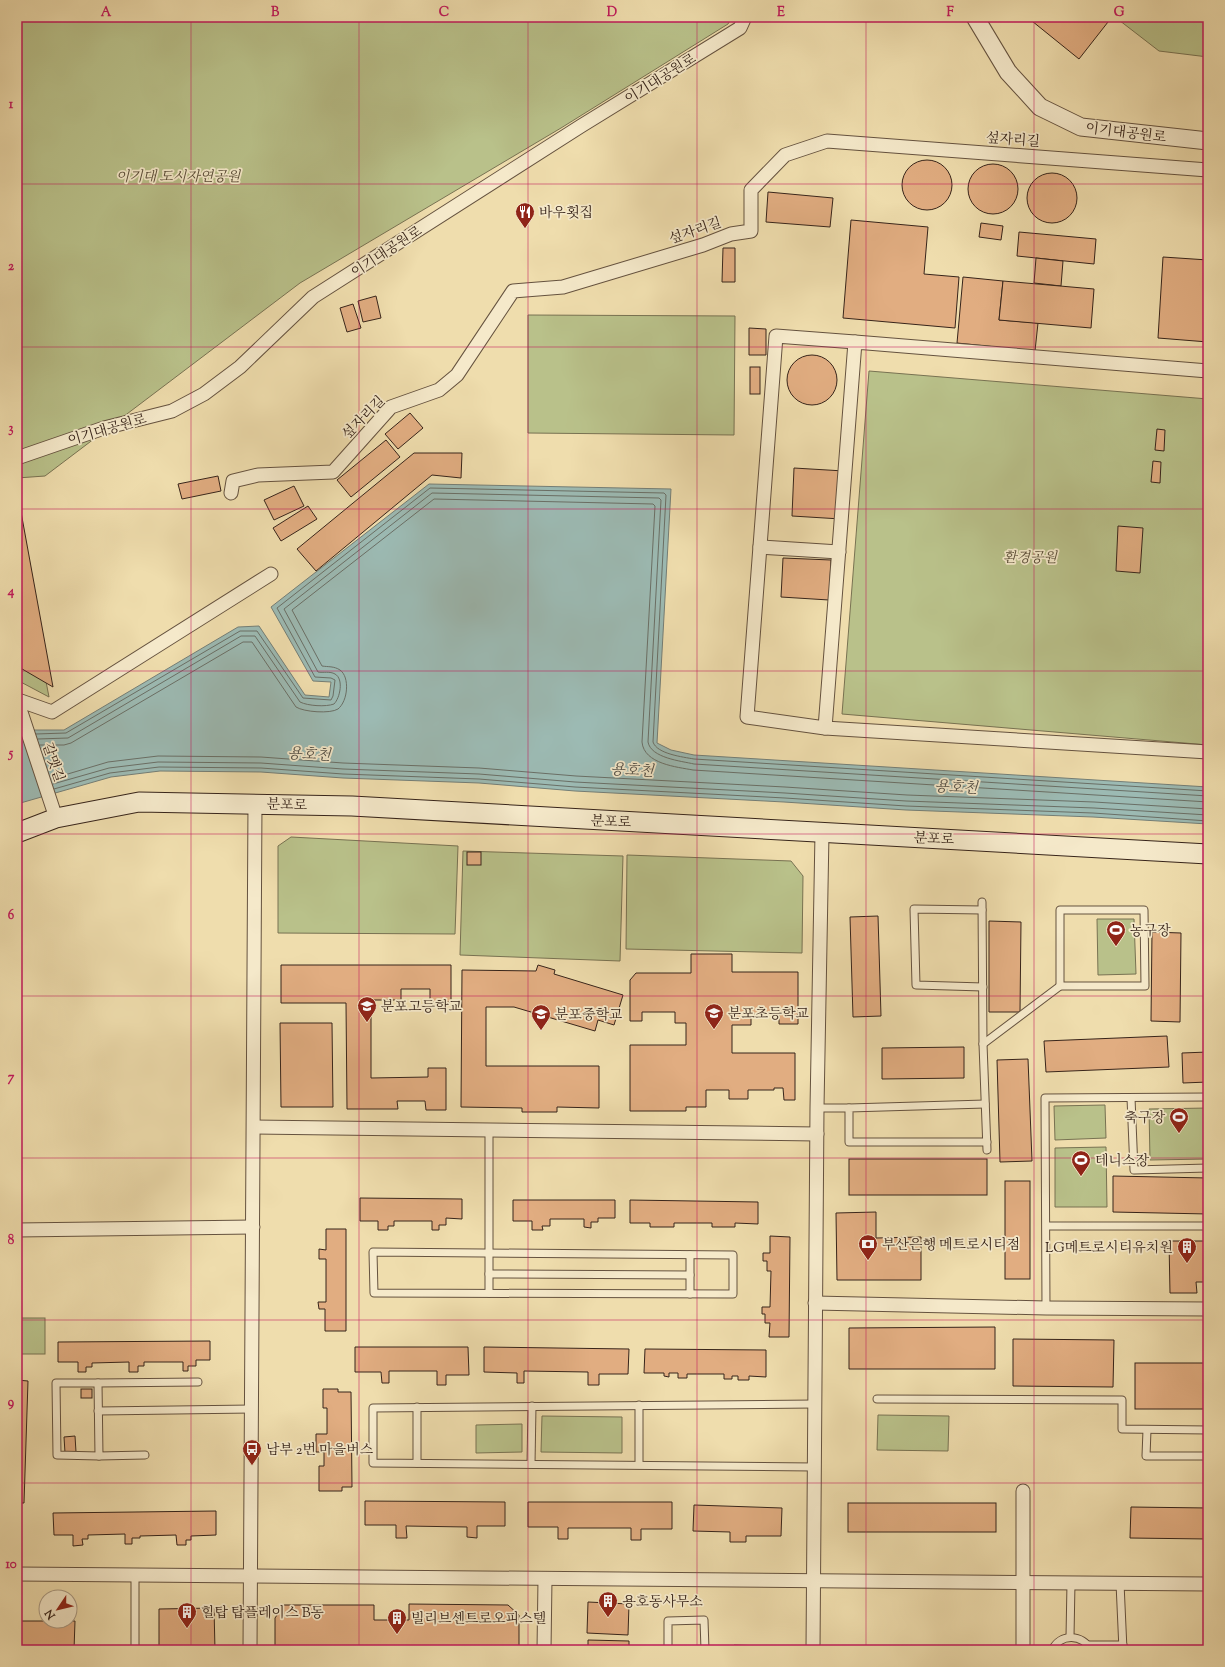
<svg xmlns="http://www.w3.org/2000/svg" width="1225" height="1667" font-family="'Sorts Mill Goudy','Noto Serif KR',serif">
<rect width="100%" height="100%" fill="#efddad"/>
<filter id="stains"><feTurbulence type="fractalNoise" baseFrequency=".005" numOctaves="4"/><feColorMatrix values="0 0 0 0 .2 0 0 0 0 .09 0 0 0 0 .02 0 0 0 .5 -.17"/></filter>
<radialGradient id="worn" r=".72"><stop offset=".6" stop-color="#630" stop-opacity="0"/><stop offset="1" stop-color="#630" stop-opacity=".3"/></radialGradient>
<g fill="#b9c18a" stroke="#787252">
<path d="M17,17H732L728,24L561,128L300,283L45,476L17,478Z"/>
<path d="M1115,17H1208V57L1159,51Z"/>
<path d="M528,315L735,316L734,435L528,433Z"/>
<path d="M869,371L1208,399V745L842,714Z"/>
<path d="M17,532L49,697L17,680Z"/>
<path d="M291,837L458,846L455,934L278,933V846Z"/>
<path d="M463,851L623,856L620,961L460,955Z"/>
<path d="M627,855L791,861L803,876L802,953L626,949Z"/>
<path d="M1097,919H1134L1136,974L1098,975Z"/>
<path d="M1105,1105L1106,1138L1055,1140L1054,1106Z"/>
<path d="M1208,1108V1159L1150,1160L1149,1109Z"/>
<path d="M1106,1147L1107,1207H1055V1148Z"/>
<rect x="17" y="1318" width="28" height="36"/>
<path d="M878,1415L949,1416L948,1451L877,1450Z"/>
<path d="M542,1416L622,1417V1453L541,1452Z"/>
<path d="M522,1424V1452L476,1453V1425Z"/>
<path d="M734,1645L793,1647V1650H734Z"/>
</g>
<path fill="#9cbab3" stroke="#747e76" d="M429,484L671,489L657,743L671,750L694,755L1208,787V824L1093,817L906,810L784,802L575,791L479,783L343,778L261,772L160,771L111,777L17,804V730H64L238,627L259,626L305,695L329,697L331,682L313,681L271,607Z"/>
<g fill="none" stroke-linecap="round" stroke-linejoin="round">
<g stroke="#6a6f66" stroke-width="1">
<path d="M36,734L66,733L240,631H257L303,698L331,700L333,696L335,680L331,678L315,677L277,608L430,488L664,493L666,495L653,742C657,754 683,757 694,759L1208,791"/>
<path d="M38,739L68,738L241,636H255L300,702C308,706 326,707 334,704C340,698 344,679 335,674C330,671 323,673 318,672L284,609L432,493L659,498L661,500L648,742C651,758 681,761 694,764L1208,796"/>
<path d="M40,745H64L71,743L243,642H252L296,707C304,712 330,714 338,709C348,701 350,677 340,670C334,666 328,667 322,666L292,610L434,499L653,504L655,506L642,742C644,764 677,767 693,770L1208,802"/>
<path d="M51,779L108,762L158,756L261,757L343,763L479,768L576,776L785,787L907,795L1094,802L1208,809"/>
<path d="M53,784L109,768L158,762L261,763L343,769L479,774L575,782L785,793L906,801L1094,808L1208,815"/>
<path d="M54,789L110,773L159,767L261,768L343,774L479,779L575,787L785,798L906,806L1093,813L1208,821"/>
</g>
</g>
<g fill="#e1ad81" stroke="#37241a">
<path d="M1027,17H1101L1108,22L1079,59Z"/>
<circle cx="927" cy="185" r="25"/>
<circle cx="993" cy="189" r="25"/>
<circle cx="1052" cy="198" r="25"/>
<path d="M768,192L833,198L830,227L766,222Z"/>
<path d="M851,220L928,227L924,274L959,277L955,328L843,318Z"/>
<path d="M981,223L1003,226L1001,240L979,237Z"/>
<path d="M1019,232L1096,239L1094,264L1017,256Z"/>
<path d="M723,248H735V282H722Z"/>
<path d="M1163,257L1208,260V342L1158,338Z"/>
<path d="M1036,258L1063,261L1061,286L1034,283Z"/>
<path d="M963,277L1003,281L999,320L1038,323L1035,351L957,343Z"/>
<path d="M1003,281L1094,289L1091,328L999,320Z"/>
<path d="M376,296L381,318L363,322L358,301Z"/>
<path d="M353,304L361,328L347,332L340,308Z"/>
<path d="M749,328L766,329V355H749Z"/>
<circle cx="812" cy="380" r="25"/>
<rect x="750" y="367" width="10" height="27"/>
<path d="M410,413L423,428L398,449L385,434Z"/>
<path d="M1157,429L1165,430L1164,451L1155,450Z"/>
<path d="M386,440L400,457L351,497L337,480Z"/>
<path d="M414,453H462L461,478L432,475L316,571L297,549Z"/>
<path d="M1153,461L1161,462L1160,483L1151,482Z"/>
<path d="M794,468L844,471L841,519L792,516Z"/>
<path d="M218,476L221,491L182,499L178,484Z"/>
<path d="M294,486L304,506L274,520L264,500Z"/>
<path d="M308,506L317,519L281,541L273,528Z"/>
<path d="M21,512L53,687L17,666V513Z"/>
<path d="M1118,526L1143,528L1140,573L1116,571Z"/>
<path d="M783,558L831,560L829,600L781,597Z"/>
<rect x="467" y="852" width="14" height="13"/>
<path d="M878,916L881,1016L853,1017L850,917Z"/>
<path d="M989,921L1021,922L1020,1012H989Z"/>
<path d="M1152,932L1181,933L1180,1022L1151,1021Z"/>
<path d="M691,954H732V972H798V1024H779V1014H751V1025H732V1053H795V1100H784L783,1088H774V1090H748V1099H729V1090H706V1107H686V1111H630V1045H686V1023H675V1012H642V1021H630V980L636,973H691Z"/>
<path d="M281,965H451V1002H430V989H401V1000H371V1078L428,1077V1068H446V1110H426L425,1101H397L398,1109H347L346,1003H281Z"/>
<path d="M538,965L555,970L554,974L623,995L614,1025L598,1020L595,1031L514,1007H486V1066H599V1108L557,1107V1112H522V1108L461,1107L462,970L536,971Z"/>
<path d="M280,1023H332L333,1107H281Z"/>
<path d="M1167,1036L1169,1067L1046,1072L1044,1041Z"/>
<path d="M964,1047V1078L882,1079V1048Z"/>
<path d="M1208,1052V1082L1183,1083L1182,1053Z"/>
<path d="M1028,1059L1032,1161L1000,1162L997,1060Z"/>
<rect x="849" y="1159" width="138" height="36"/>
<path d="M1113,1176L1208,1178V1214L1113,1212Z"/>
<rect x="1005" y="1181" width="25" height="98"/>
<path d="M360,1198L462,1199V1219L446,1218V1225H439V1230H432V1221H394V1226H388V1230H378V1221H360Z"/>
<path d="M513,1200H615V1218H598V1222H591V1228L584,1227V1219H550V1226H542L543,1230H532V1221H513Z"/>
<path d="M630,1200L758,1202V1224L735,1223V1227H712V1223H674V1227H650V1223H630Z"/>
<path d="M876,1212V1238L921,1237V1280H837L836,1213Z"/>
<path d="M326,1229H346V1331H325V1309H319L318,1302H326V1259H319V1249L326,1250Z"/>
<path d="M770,1236L790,1237L789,1337H769L770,1323H765V1314H762V1307H770L771,1271H767V1261H763V1253H770Z"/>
<path d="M1169,1241H1208V1245H1205L1206,1282H1196L1197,1293H1170Z"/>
<path d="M995,1327V1369H849V1328Z"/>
<path d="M1013,1339L1114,1340L1113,1387L1013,1386Z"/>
<path d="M210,1341V1360H196V1366H188V1371H183V1362H144V1366H138V1372H129V1362L92,1363V1367H86V1372H78V1362H58V1342Z"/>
<path d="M355,1347H468L469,1375H446V1385H437V1371H389V1383H382L381,1372H355Z"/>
<path d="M484,1347L629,1349L628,1374H599V1385H588V1372L524,1371V1383H517V1373L484,1372Z"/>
<path d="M645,1349L766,1350V1377L749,1376V1380H738V1376H732V1379H724V1374H687V1378H678V1373H669V1377L664,1376V1373H644Z"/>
<rect x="1135" y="1363" width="73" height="46"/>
<path d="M17,1380L28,1381L24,1503H17Z"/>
<rect x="81" y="1389" width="11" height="9"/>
<path d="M323,1389H338V1392H351L352,1487H342V1491H319V1466H324V1452H316V1434H327V1408H323Z"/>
<path d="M75,1436L76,1452L65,1453L64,1437Z"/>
<path d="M365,1501L505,1502V1526H477V1538L467,1537V1527L406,1526L407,1538H396V1525H365Z"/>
<path d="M528,1502H672V1529H641V1540H631V1528H568V1539H558V1527H528Z"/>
<rect x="848" y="1503" width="148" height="29"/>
<path d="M694,1505L782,1508L781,1536H746V1542H730V1532L693,1531Z"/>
<path d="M1131,1507L1208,1508V1539L1130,1538Z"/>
<path d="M216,1511V1535L191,1536V1540H186V1545H177L176,1535L140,1536V1538H132V1544H125V1534L88,1535V1539H82L83,1545L73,1546V1535H54L53,1513Z"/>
<path d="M588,1602L629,1604L628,1635L587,1633Z"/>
<path d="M409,1604L508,1605L519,1615V1650H275V1618L284,1605H374V1620H409Z"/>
<path d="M214,1608L215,1650H159V1609Z"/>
<path d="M17,1621H75L74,1650H17Z"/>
<path d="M588,1640L629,1641V1650H588Z"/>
</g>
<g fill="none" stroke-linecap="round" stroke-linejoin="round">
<g stroke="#65523f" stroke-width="9">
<g id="service">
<path d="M982,902L983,1044L987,1150"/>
<path d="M982,910L914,909L916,985L983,987"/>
<path d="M1060,910H1144L1145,986H1060Z"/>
<path d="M983,1044L1060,986"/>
<path d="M1131,1098L1134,1170L1208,1168"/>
<path d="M985,1104L849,1108V1142H987"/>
<path d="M817,1108H849"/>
<path d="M1047,1226H1208"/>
<path d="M373,1252L733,1255V1294L374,1293Z"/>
<path d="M489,1274L690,1275"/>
<path d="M489,1293V1130"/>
<path d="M690,1294V1255"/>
<path d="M1046,1308L1045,1098L1208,1097"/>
<path d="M98,1383H56L57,1455L99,1456"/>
<path d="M877,1399L1122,1400V1429L1208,1430"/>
<path d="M639,1405V1464"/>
<path d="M98,1411L252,1409"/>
<path d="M1147,1430L1146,1456H1208"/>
<path d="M145,1455L99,1456L98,1383L198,1382"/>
<path d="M417,1463V1407"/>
<path d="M531,1464L532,1406"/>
<path d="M814,1467L373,1463V1408L815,1404"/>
<path d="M1120,1583L1123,1650"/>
<path d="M1070,1637L1071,1583"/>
<path d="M1089,1645H1123"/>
<path d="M135,1650V1575"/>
<path d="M668,1650V1621L704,1620L705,1650"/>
<path d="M1052,1650C1061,1633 1082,1634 1091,1650"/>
</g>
</g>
<g stroke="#65523f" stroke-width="15">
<g id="minor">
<path d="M1208,371L855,342L825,728L1208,752"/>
<path d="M17,458L104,428L172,411L204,394L240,367L313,297L581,126L740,28L745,17"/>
<path d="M231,493L233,481L258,475L333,472L391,407L439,390L457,375L513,291L563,287L703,245L731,234L751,231V190L785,155L827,141L1208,170"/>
<path d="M760,547L839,552"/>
<path d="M17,700L56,818"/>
<path d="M18,700L52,712L271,574"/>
<path d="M825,728L747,717L776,336L855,342"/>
<path d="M254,1127L817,1134"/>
<path d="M17,1230L253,1227"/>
<path d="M815,1303L1046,1308L1208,1309"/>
<path d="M1023,1491V1650"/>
<path d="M17,1574L1208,1584"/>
<path d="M250,1650L255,803"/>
<path d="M544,1650L545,1579"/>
<path d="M813,1650L817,1108L822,833"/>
</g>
</g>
<g stroke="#65523f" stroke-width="19">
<path id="tertiary" d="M975,17L1008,72L1040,107L1081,127L1208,141"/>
</g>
<g stroke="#37241a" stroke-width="21">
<path id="secondary" d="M17,833L56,818L139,802L352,806L1208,854"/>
</g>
<use href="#service" stroke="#f5e9ca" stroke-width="7"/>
<use href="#minor" stroke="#f5e9ca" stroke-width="13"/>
<use href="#tertiary" stroke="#f5e9ca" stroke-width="17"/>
<use href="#secondary" stroke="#f5e9ca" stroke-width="19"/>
</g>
<path fill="none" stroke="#c2185b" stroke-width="1" stroke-opacity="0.55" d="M191,17V1650M359,17V1650M528,17V1650M697,17V1650M866,17V1650M1034,17V1650M17,184H1208M17,347H1208M17,509H1208M17,671H1208M17,834H1208M17,996H1208M17,1158H1208M17,1320H1208M17,1483H1208"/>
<defs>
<g id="restaurant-pin" transform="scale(1)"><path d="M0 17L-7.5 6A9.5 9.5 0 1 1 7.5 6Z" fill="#8f2418" stroke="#f5e9ca"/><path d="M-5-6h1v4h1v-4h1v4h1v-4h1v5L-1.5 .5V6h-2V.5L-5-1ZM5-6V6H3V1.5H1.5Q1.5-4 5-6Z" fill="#fff"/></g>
<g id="stadium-pin" transform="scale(1)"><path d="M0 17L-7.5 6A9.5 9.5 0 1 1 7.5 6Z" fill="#8f2418" stroke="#f5e9ca"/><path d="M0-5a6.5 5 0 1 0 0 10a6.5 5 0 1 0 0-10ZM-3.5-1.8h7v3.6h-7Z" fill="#fff"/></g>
<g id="school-pin" transform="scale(1)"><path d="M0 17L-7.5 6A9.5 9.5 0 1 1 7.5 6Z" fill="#8f2418" stroke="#f5e9ca"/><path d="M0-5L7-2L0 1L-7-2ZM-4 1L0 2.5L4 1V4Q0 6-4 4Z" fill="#fff"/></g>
<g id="bank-pin" transform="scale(1)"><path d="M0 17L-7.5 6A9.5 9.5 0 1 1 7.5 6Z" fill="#8f2418" stroke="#f5e9ca"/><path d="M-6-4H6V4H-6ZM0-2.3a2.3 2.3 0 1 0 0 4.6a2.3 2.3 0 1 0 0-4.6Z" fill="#fff"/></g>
<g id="building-pin" transform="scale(1)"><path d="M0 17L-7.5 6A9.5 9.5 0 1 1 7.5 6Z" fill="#8f2418" stroke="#f5e9ca"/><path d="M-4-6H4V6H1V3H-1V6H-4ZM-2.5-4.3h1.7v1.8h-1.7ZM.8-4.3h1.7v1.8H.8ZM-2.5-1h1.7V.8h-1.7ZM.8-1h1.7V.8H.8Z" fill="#fff"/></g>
<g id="bus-pin" transform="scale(1)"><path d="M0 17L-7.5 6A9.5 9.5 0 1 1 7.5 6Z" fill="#8f2418" stroke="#f5e9ca"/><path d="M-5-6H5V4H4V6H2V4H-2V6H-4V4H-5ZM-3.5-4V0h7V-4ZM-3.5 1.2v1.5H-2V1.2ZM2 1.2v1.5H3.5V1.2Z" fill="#fff"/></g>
</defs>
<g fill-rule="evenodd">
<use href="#restaurant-pin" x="525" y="212"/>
<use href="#stadium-pin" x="1116" y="930"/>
<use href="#school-pin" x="367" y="1006"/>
<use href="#school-pin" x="714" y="1013"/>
<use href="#school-pin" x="541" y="1014"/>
<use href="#stadium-pin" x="1179" y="1117"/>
<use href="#stadium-pin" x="1081" y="1160"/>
<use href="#bank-pin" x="868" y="1244"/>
<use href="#building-pin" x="1187" y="1247"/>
<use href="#bus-pin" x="252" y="1449"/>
<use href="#building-pin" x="608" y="1601"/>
<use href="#building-pin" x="187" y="1612"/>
<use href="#building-pin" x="397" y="1618"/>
</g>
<g text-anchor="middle" stroke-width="3.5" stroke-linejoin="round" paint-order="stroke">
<g font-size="14" fill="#37241a" stroke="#f5e9ca">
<text transform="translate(660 78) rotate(-32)" y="5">이기대공원로</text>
<text transform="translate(1126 132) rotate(7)" y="5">이기대공원로</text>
<text transform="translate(1013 139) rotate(4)" y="5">섶자리길</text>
<text transform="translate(695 230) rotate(-19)" y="5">섶자리길</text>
<text transform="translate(386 251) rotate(-33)" y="5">이기대공원로</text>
<text transform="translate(363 417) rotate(-45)" y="5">섶자리길</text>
<text transform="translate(107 429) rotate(-16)" y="5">이기대공원로</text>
<text transform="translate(54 762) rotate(71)" y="5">갈맷길</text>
<text transform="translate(287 804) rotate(2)" y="5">분포로</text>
<text transform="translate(611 821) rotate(3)" y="5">분포로</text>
<text transform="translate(934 838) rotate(3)" y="5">분포로</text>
</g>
<g font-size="14" font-style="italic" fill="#584b36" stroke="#f5e9ca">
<text x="178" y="181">이기대 도시자연공원</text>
<text x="1030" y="562">환경공원</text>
</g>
<g font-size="14" fill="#37241a" stroke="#f5e9ca" text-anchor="start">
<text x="539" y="217">바우횟집</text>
<text x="1130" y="935">농구장</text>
<text x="381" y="1011">분포고등학교</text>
<text x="728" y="1018">분포초등학교</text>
<text x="555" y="1019">분포중학교</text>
<text x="1165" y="1122" text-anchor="end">축구장</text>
<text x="1095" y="1165">테니스장</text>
<text x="882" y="1249">부산은행 메트로시티점</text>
<text x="1173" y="1252" text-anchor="end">LG메트로시티유치원</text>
<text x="266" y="1454">남부 2번 마을버스</text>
<text x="622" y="1606">용호동사무소</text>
<text x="201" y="1617">힐탑 탑플레이스 B동</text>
<text x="411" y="1623">빌리브센트로오피스텔</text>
</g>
<g font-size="15" font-style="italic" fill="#555148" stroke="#f5e9ca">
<text transform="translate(309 754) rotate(3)" y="5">용호천</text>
<text transform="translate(632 770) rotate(3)" y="5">용호천</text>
<text transform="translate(956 787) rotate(3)" y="5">용호천</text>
</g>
</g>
<rect width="1225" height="1667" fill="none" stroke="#efddad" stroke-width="44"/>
<g transform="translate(58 1609) rotate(235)"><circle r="19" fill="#f5e9ca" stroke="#a99a84"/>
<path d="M0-3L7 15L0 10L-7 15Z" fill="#8f2418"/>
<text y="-6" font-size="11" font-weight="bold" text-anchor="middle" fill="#37241a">N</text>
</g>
<rect x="22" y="22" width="1181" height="1623" fill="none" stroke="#c2185b" stroke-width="1.5"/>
<g font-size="13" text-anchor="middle" font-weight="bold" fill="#c2185b">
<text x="106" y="16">A</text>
<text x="275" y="16">B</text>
<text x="444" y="16">C</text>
<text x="612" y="16">D</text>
<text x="781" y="16">E</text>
<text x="950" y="16">F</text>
<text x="1119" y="16">G</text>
<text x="11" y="108">1</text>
<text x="11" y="270">2</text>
<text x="11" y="432">3</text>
<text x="11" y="595">4</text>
<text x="11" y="757">5</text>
<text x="11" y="919">6</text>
<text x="11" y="1081">7</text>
<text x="11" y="1244">8</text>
<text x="11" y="1406">9</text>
<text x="11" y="1568">10</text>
</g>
<rect width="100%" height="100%" filter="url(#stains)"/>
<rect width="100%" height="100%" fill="url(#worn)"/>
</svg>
